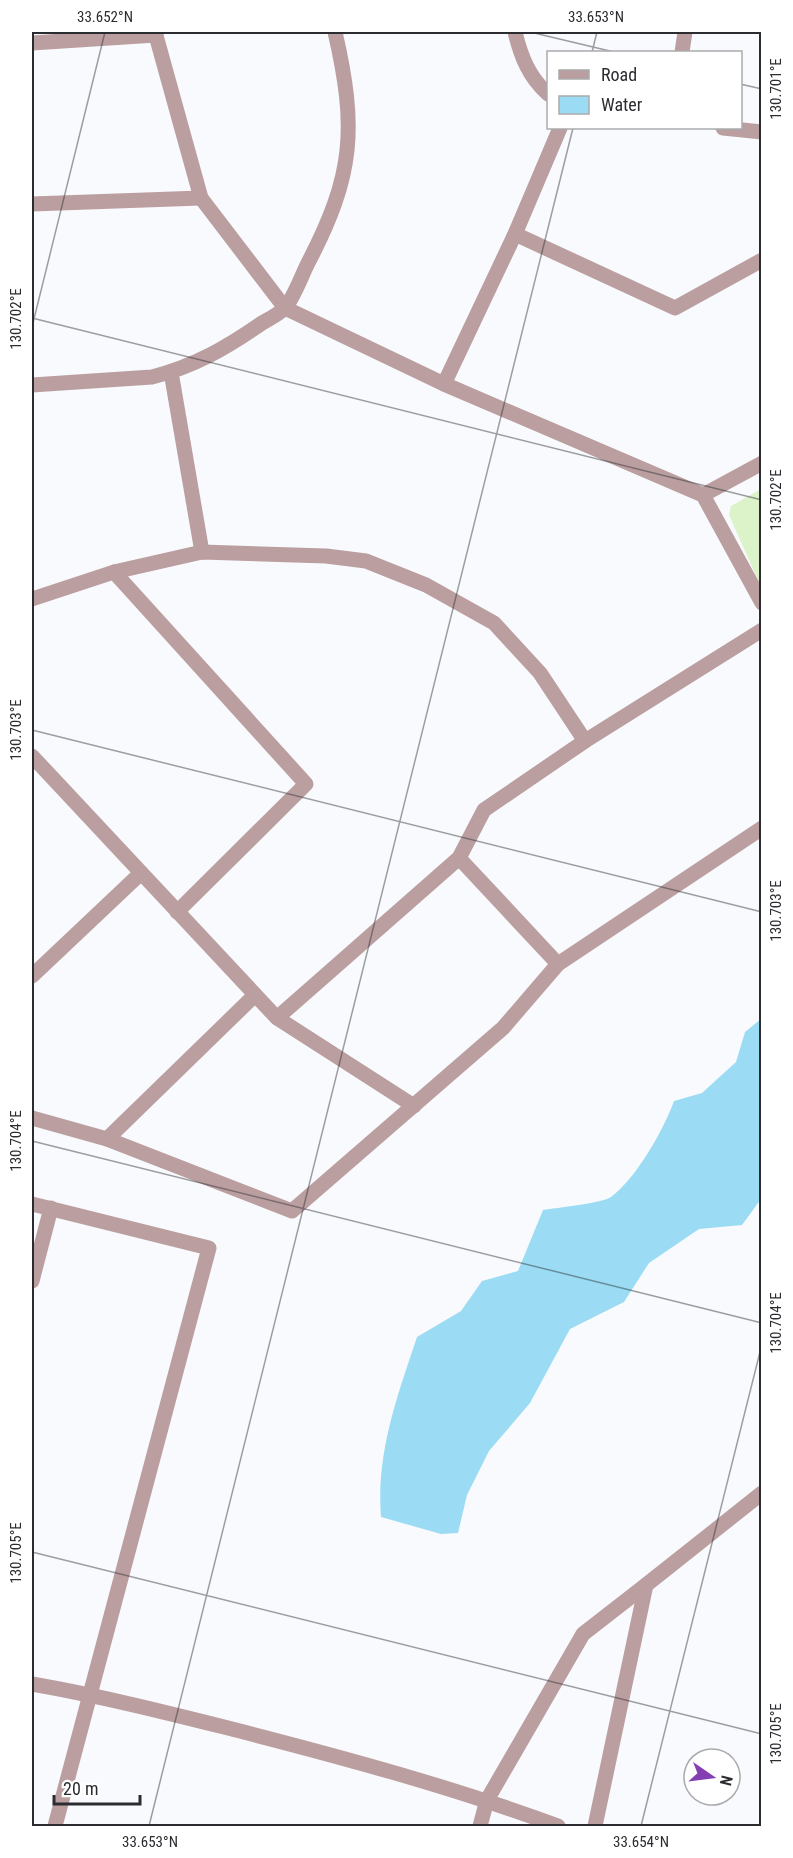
<svg xmlns="http://www.w3.org/2000/svg" width="793" height="1858" font-family="'Roboto Condensed',sans-serif">
<rect width="100%" height="100%" fill="#f9fafe"/>
<path fill="#dcf2c9" d="M761,489V587L729,515L731,506Z"/>
<path fill="#9bdcf4" d="M761,1019V1199L742,1225L699,1229L649,1263L624,1302L570,1329L530,1403L489,1451L467,1495L458,1533L441,1534L381,1517C376,1453 397,1397 417,1337L461,1311L482,1281L518,1271L543,1210C556,1208 603,1203 611,1197C636,1179 664,1129 674,1101L702,1093L736,1062L745,1032Z"/>
<g fill="none" stroke-linecap="round" stroke-linejoin="round">
<g stroke="#bb9fa0" stroke-width="15">
<path d="M155,32L201,198L285,308L444,384L703,495L762,603"/>
<path d="M515,32C521,57 529,77 548,94"/>
<path d="M32,43L156,35"/>
<path d="M682,52L685,32"/>
<path d="M723,128L762,132"/>
<path d="M32,204L201,198"/>
<path d="M515,234L675,308L762,260"/>
<path d="M171,372L202,552"/>
<path d="M444,384L515,234L560,128"/>
<path d="M32,385L152,377C195,366 226,348 262,323C269,319 279,314 285,308C294,297 301,277 308,263C354,175 357,128 335,32"/>
<path d="M703,495L762,463"/>
<path d="M114,572L306,784L177,912"/>
<path d="M32,599L114,572L202,552L326,556L366,561L426,585L494,623L540,673L585,741"/>
<path d="M32,756L277,1018L459,858L484,810L585,741L762,630"/>
<path d="M459,858L558,964"/>
<path d="M32,976L141,873"/>
<path d="M277,1018L414,1106"/>
<path d="M32,1118L107,1139L255,995"/>
<path d="M107,1139L292,1211L503,1028L558,964L762,828"/>
<path d="M32,1204L209,1248L55,1826"/>
<path d="M32,1281L51,1208"/>
<path d="M32,1684C101,1696 168,1713 236,1730C345,1758 452,1787 558,1826"/>
<path d="M480,1826L487,1800L583,1634L646,1585"/>
<path d="M595,1826L646,1585L762,1493"/>
</g>
</g>
<path fill="none" stroke="#2b2c30" stroke-width="1.5" stroke-opacity="0.45" d="M530,32L614,52M592,52L597,32M740,84L762,89M32,318L762,500M32,327L105,32M32,730L762,912M32,1141L762,1323M32,1552L762,1734M149,1826L573,128M641,1826L762,1344"/>
<rect width="793" height="1858" fill="none" stroke="#ffffff" stroke-width="66"/>
<rect x="547" y="51" width="195" height="78" fill="#ffffff" stroke="#aaabac" stroke-width="1.5"/>
<rect x="559" y="70" width="30" height="9" fill="#bb9fa0" stroke="#aaabac" stroke-width="1.5"/>
<text x="601" y="81" font-size="18" fill="#2b2c30">Road</text>
<rect x="559" y="96" width="30" height="18" fill="#9bdcf4" stroke="#aaabac" stroke-width="1.5"/>
<text x="601" y="111" font-size="18" fill="#2b2c30">Water</text>
<g transform="translate(712 1777) rotate(104)"><circle r="28" fill="#ffffff" stroke="#aaabac" stroke-width="1.5"/>
<path d="M0-4.5L10 22L0 15L-10 22Z" fill="#8440b3"/>
<text y="-9" font-size="16" font-weight="bold" text-anchor="middle" fill="#2b2c30">N</text>
</g>
<path d="M54 1795v9h86v-9" fill="none" stroke="#2b2c30" stroke-width="3"/>
<text x="63" y="1795" font-size="18" fill="#2b2c30" stroke="#ffffff" stroke-width="4.5" paint-order="stroke">20 m</text>
<rect x="33" y="33" width="727" height="1792" fill="none" stroke="#2b2c30" stroke-width="2"/>
<g font-size="15" text-anchor="middle" fill="#2b2c30">
<text x="105" y="22">33.652°N</text>
<text x="596" y="22">33.653°N</text>
<text transform="translate(776 89) rotate(-90)" y="5">130.701°E</text>
<text transform="translate(16 319) rotate(-90)" y="5">130.702°E</text>
<text transform="translate(776 500) rotate(-90)" y="5">130.702°E</text>
<text transform="translate(16 730) rotate(-90)" y="5">130.703°E</text>
<text transform="translate(776 911) rotate(-90)" y="5">130.703°E</text>
<text transform="translate(16 1141) rotate(-90)" y="5">130.704°E</text>
<text transform="translate(776 1323) rotate(-90)" y="5">130.704°E</text>
<text transform="translate(16 1553) rotate(-90)" y="5">130.705°E</text>
<text transform="translate(776 1734) rotate(-90)" y="5">130.705°E</text>
<text x="150" y="1847">33.653°N</text>
<text x="641" y="1847">33.654°N</text>
</g>
</svg>
